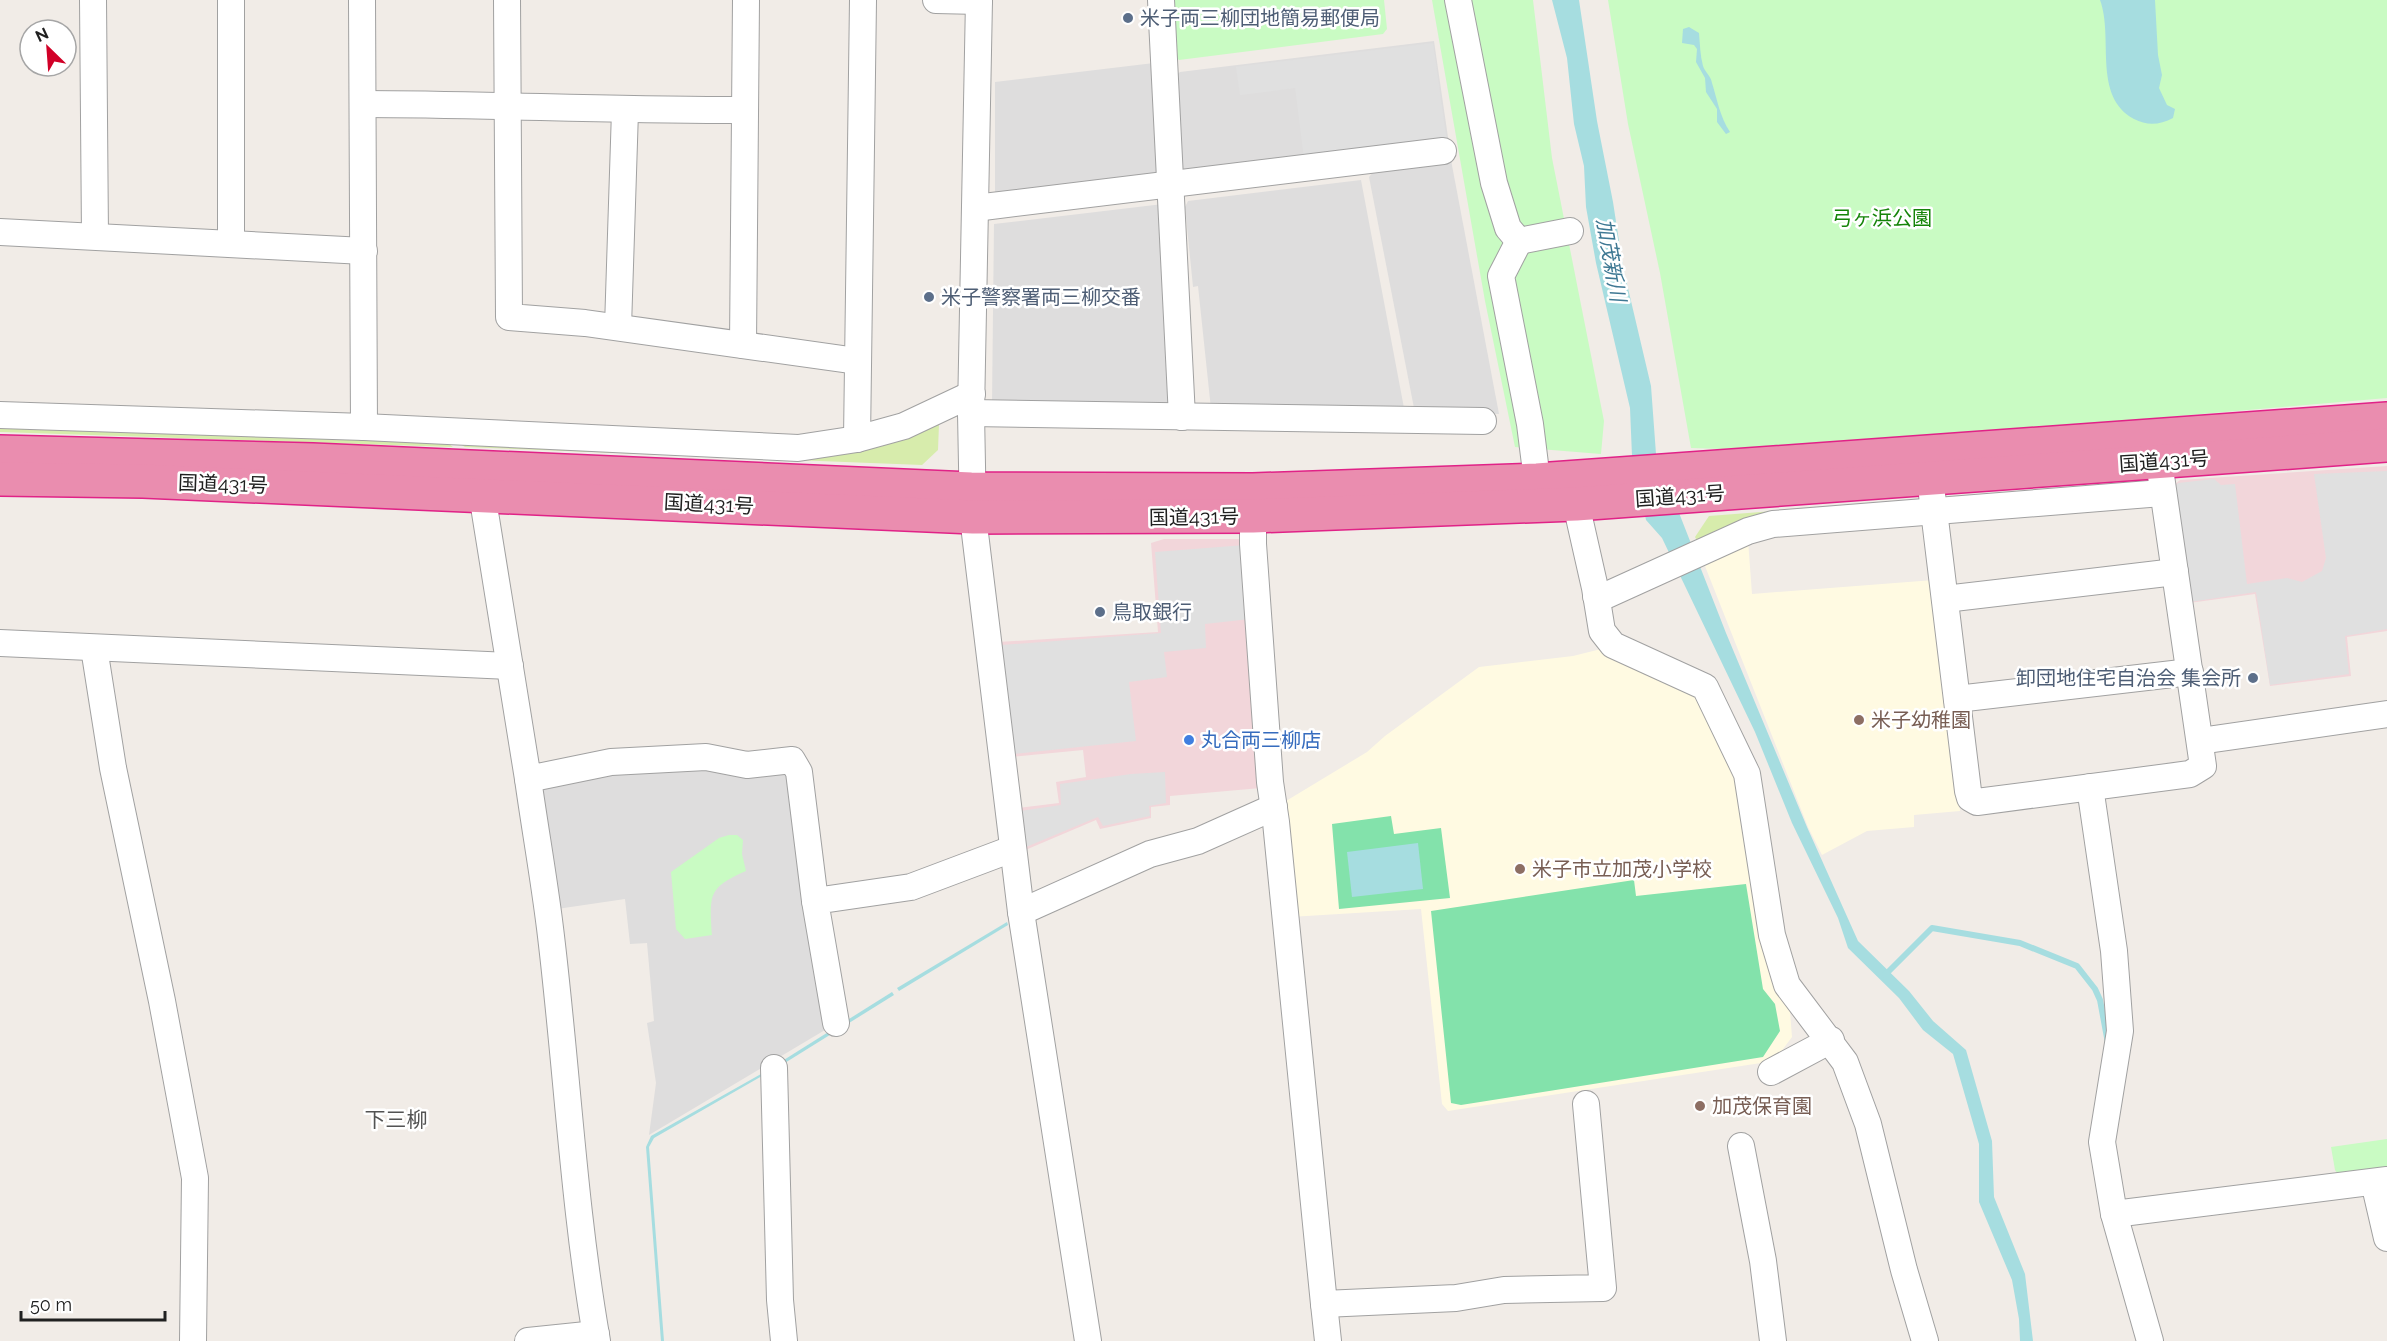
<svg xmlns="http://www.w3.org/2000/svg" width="2387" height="1341" font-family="Raleway,'Noto Sans JP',sans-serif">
<rect width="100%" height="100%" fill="#f1ece7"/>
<g fill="#dedddd">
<path d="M1434,41L1449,144L1186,174L1177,167L1173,78L1180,72Z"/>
<path d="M1154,63L1159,169L1151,178L995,197V82Z"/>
<path d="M1451,160L1499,414L1420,413L1414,408L1369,177L1375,170Z"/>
<path d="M1361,180L1404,408L1211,409L1198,286L1193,287L1185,207L1188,201Z"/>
<path d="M1163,204L1172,397L1163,409L992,403L994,224Z"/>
<path d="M697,769L742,777L783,771L790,776L830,1027L649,1135L656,1083L647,1023L654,1021L647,943L630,944L625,899L557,909L539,791L544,784L609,771Z"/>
</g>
<g fill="#f2d6da">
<path d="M2387,466V631L2347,637L2351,676L2270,686L2255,594L2189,603L2173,486L2180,480Z"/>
<path d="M1164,539H1247L1261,788L1170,796V805L1151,807V818L1100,829L1096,820L1023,851L1018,808L1059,803L1056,782L1086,777L1083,750L1011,757L998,642L1158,632L1151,543Z"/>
</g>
<g fill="#fffae2">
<path d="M1748,540L1752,594L1934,580L1949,690L1960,811L1914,815V827L1867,831L1822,855L1808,827L1703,561Z"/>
<path d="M1605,648L1708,701L1728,734L1789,998L1792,1037L1774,1061L1448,1111L1442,1104L1421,909L1290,917L1286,801L1367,752L1385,736L1479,667L1573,656Z"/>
</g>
<g fill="#d7ecac">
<path d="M939,424L938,450L922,465L465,447L453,440L785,455Z"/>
<path d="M0,425L446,442L453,447L0,432Z"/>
<path d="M1915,500L1699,544L1695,537L1709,516Z"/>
</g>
<g fill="#c9fbc3">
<path d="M1169,0H1384L1387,29L1383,34L1179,60L1172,54Z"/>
<path d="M1432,0H1533L1552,158L1604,421L1601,454L1515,447L1485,301Z"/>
<path d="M1608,0H2387V398L2098,423L1723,449L1691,448L1660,273L1628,124Z"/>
<path d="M729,835H737L743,840L742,854L746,871C707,888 710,895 712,935L685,939L676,929L671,872L719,838Z"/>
<path d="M2387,1139V1171L2340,1177L2335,1170L2331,1147Z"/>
</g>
<g fill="#83e2ab">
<path d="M1391,816L1394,834L1441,828L1450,898L1339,909L1332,824Z"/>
<path d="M1634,880L1636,896L1746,884L1763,989L1775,1004L1780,1031L1763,1057L1461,1105L1451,1103L1431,911Z"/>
</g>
<g fill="#e0e0e0">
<path d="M1433,43L1447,143L1304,160L1295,88L1240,95L1236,67Z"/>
<path d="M2387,471V629L2345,636L2349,674L2270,685L2256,592L2190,602L2174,487L2178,483L2214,479L2221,485L2235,484L2247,584L2287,578L2302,582L2322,571L2326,558L2314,474Z"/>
<path d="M1245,545L1250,619L1205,624L1206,648L1164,652L1167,677L1129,682L1136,741L1014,754L1001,645L1161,633L1155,552Z"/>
<path d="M1165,772L1166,803L1149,806L1150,816L1103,826L1098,817L1026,847L1020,811L1061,805L1060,784L1131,774Z"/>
</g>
<g fill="#a6dde0">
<path d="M1552,0H1579L1597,121L1613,202L1623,267L1651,386L1656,454L1726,633L1807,827L1858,941L1909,991L1933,1021L1966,1050L1992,1141L1994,1197L2025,1274L2033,1341H2020L2019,1319L2012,1280L1979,1202V1144L1953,1054L1923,1030L1899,998L1848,948L1838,918L1792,823L1755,732L1662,538L1646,520L1632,456L1630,408L1596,263L1586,207L1584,166L1574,124L1567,58Z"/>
<path d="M2100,0H2155L2158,55L2162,75L2159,88L2167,105L2175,109L2173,118C2160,125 2147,126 2134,119C2092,96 2114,38 2100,0Z"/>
<path d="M1689,27L1699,33C1700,44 1700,55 1703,66C1705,72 1711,76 1712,83C1717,99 1720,117 1730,132L1726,134L1717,122V109L1706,92L1705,78L1696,62L1697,49L1694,45L1682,43L1683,29Z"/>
<path d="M1418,843L1423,889L1352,897L1347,852Z"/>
<path d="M1007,922L1008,925L899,991L897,988Z"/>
<path d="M892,992L894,995L780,1066L779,1063Z"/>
<path d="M761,1074L762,1076L654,1138L649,1147L664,1341H661L646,1147L651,1136Z"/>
</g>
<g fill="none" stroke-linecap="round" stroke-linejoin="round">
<path stroke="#a6dde0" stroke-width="6" d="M1885,975L1932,928L2020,943L2077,966L2095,989L2100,1000L2108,1043"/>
<g stroke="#a1a1a1" stroke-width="28">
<g id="minor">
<path d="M93,0L95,236"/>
<path d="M362,0L364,427"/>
<path d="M507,0L509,317L585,323L857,361"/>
<path d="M936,0L979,1"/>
<path d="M979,0L971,413L973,517L1021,912L1088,1341"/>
<path d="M1161,0L1182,417"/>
<path d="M1458,0L1494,183L1508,228L1519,241L1570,231"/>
<path d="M363,104C490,104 617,111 744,110"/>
<path d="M975,208L1443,151"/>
<path d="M0,232L364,251"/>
<path d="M1519,241L1501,276L1530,424L1537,480"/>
<path d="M231,244V0"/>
<path d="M618,327L625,111"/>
<path d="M743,345L746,0"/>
<path d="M971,413L1483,421"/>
<path d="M0,415L364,427L798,448L857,439L904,426L972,394"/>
<path d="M857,439L863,0"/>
<path d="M1930,478L1968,791L1970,798L1977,802L2190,774L2203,766L2159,462"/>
<path d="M482,494L528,779L611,762L706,757L747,765L792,760L799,772L815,901"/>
<path d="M1576,504L1595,588L1602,631L1613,645L1705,687L1747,774L1772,935L1787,985L1845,1062L1868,1124L1904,1270L1925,1341"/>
<path d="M1253,516V544L1270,782L1276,822L1324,1304L1456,1298L1504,1290L1603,1288L1586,1104"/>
<path d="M1596,596L1607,595L1748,531L1773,524L2162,493"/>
<path d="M1945,599L2175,572"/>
<path d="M0,643L510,666"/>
<path d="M94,648L113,768L162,1001L195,1178L193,1341"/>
<path d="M1957,699L2190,672"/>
<path d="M2200,741L2387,714"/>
<path d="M528,779C535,829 544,879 550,928C567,1066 573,1204 597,1341"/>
<path d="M2090,787L2114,951L2120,1031L2102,1142L2114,1214L2150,1341"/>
<path d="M1021,912L1150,854L1198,841L1274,807"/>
<path d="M836,1023L815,901L911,887L1012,849"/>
<path d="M774,1068L780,1300L784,1341"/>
<path d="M1771,1072L1831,1040"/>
<path d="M1741,1146L1763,1261L1773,1341"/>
<path d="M2374,1182L2387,1238"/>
<path d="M2114,1214L2387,1180"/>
<path d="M1324,1304L1328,1341"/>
<path d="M528,1341L596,1334"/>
</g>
</g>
<g stroke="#e02287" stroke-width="36">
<g id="highway">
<path d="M0,452L313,460L971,489L1253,490L1537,480L2387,419"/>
<path d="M0,479L143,481L973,517L1253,516L1576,504L2387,445"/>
</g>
</g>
<use href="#minor" stroke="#fff" stroke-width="26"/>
<use href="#highway" stroke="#ea8daf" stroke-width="33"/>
</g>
<g fill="#5c6f8a" stroke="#fff" stroke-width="2">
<circle cx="1128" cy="18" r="6"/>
<circle cx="929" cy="297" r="6"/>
<circle cx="1100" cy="612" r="6"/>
<circle cx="2253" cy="678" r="6"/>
</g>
<g fill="#8d6e63" stroke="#fff" stroke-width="2">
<circle cx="1859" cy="720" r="6"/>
<circle cx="1520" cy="869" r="6"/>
<circle cx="1700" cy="1106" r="6"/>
</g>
<circle fill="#3f7fe0" stroke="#fff" stroke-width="2" cx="1189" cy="740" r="6"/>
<g text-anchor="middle" stroke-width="5" stroke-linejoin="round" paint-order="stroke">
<g font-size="20" fill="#4e5e75" stroke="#fff" text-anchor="start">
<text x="1140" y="25">米子両三柳団地簡易郵便局</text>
<text x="941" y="304">米子警察署両三柳交番</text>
<text x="1112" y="619">鳥取銀行</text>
<text x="2241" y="685" text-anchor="end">卸団地住宅自治会 集会所</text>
</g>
<g font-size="20" fill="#158409" stroke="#fff">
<text x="1882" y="225">弓ヶ浜公園</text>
</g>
<g font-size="20" fill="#202020" stroke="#fff">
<text transform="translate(2164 461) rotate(-4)" y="7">国道431号</text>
<text transform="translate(223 484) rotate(2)" y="7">国道431号</text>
<text transform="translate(1680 496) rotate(-4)" y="7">国道431号</text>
<text transform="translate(709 504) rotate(3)" y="7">国道431号</text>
<text transform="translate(1194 517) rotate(-1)" y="7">国道431号</text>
</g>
<g font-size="20" fill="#785e54" stroke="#fff" text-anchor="start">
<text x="1871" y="727">米子幼稚園</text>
<text x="1532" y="876">米子市立加茂小学校</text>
<text x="1712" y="1113">加茂保育園</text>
</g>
<g font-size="20" fill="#366cbe" stroke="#fff" text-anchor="start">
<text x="1201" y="747">丸合両三柳店</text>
</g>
<g font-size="21" font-style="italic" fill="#3e7893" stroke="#fff">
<text transform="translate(1611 260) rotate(80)" y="7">加茂新川</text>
</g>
<g font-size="21" fill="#535353" stroke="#fff">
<text x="396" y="1127">下三柳</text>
</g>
</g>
<g transform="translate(48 48) rotate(335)"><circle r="28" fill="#ffffff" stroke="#a6a6a6" stroke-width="1.5"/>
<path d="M0-4.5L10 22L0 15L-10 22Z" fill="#d10027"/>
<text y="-9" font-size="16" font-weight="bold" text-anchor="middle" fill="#202020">N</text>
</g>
<path d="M21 1311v9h144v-9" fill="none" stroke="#202020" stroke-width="3"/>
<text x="30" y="1311" font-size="18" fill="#202020" stroke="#ffffff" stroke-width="4.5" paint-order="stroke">50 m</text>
</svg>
